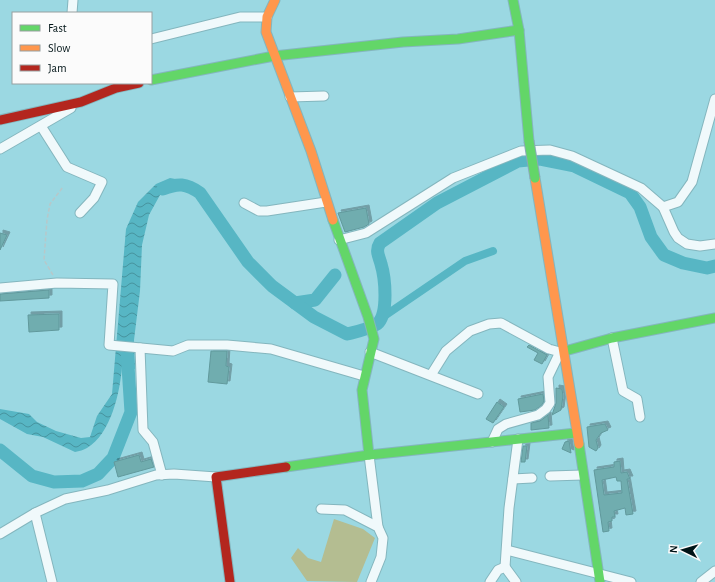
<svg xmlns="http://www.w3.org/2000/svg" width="715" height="582" font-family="'Alegreya Sans',sans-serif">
<defs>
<pattern id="water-waves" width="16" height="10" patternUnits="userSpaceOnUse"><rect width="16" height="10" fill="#57b6c4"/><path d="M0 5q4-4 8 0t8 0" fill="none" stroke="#46939e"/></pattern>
<filter id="shadow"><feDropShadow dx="3" dy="-3" stdDeviation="0" flood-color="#0004"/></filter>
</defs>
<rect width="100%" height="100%" fill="#9bd8e2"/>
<path fill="#b4bd91" d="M334,519L363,529L375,538L357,582L307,581L291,558L298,548L308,558L321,562Z"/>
<path fill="url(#water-waves)" d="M170,178L181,180L176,190L160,195L149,215L142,245L140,291L134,340L135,369L122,367C120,392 111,434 87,448C84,450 79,451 75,452L43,437L27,434L0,419V409L29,414L37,422L56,431L81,438L90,437L97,416L112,394L126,229L138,202L156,184Z"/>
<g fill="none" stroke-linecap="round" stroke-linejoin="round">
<path stroke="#57b6c4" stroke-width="8" d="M380,319L465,261L493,251"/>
<g stroke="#57b6c4" stroke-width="13">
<path d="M163,189C178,183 186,183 200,193L248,262L272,286L295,303L315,300L335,275"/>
<path d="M295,303L314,317L347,334C355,332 370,329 377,324C389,314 385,277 381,264C379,256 375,251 380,243L437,203L518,161L539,159L574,166L630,193L640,207L651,237L664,255L683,263L707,268L715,266"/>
<path d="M0,450L32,476L54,482L82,481L98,474L113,458L131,412L127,351"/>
</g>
</g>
<g fill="#70adaf" stroke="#61999c" fill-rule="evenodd" filter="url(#shadow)">
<path d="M366,208L369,224L364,227L345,232L338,213Z"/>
<path d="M0,233L7,235L0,250Z"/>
<path d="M49,290V298L0,301V294Z"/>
<path d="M59,314V330L29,332L28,315Z"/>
<path d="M529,345L547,355L542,364L534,360L538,353L527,347Z"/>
<path d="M211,351H227L226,366L229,367L227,384L208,382Z"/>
<path d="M556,388L562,389L563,396L561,410L552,415L556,403Z"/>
<path d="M543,394L544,401L542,405L535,410L520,412L518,399Z"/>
<path d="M497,402L504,407L493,423L486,419Z"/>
<path d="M548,415L549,428L531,430V423L540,421Z"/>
<path d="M605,424L608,430L601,433L596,440L598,448L596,451L589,447L587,427Z"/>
<path d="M569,441L571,453L562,449L565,442Z"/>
<path d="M523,446H527L525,462H521Z"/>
<path d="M139,455L141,462L151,459L154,467L118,477L114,462Z"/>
<path d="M620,461L621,473L627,472L630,479H627L633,514L626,515L625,508L614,511L615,517H612V521L608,522L609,531L603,532L594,470L614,467V462ZM616,477L617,481H621L622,493L604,495L602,480Z"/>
</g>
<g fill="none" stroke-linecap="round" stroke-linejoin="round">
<g stroke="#84b6be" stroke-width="11">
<g id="street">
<path d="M72,13L73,0"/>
<path d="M151,39L240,17H267"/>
<path d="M290,97L324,96"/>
<path d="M41,126L67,167L102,182L94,198L80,213"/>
<path d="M0,149L71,108"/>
<path d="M244,203L259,211H267L326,202"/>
<path d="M663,207L678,202L692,182L715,99"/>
<path d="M339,240L366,233L453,178L521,151L550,150L572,156L641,188L663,207L674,232L678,238L687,244L700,246L715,244"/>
<path d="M0,288L57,283L113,284L109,345L173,351L188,345H227L271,349L364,376"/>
<path d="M612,338L623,391L637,399L640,417"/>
<path d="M140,348L143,430L153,442L162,475"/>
<path d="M370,352L478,394"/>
<path d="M431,375L446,351L470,331L489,324L501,323L549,349L560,352L565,351"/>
<path d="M492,442L498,429L506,424L538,415L546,409L550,403L548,377L560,352"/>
<path d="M369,455L378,527"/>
<path d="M550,476L583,475"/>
<path d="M513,479L532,478"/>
<path d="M321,509L345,510L378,527L383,538L381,557L371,582"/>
<path d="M35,513L52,582"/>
<path d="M0,534L35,513L65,499L108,490L156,475L174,474L216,477"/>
<path d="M507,550L631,582"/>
<path d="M505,567L509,508L518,439"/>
<path d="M490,582L498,570L505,567L516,582"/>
<path d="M701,582L715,571"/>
</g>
</g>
<g stroke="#84b6be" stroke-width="11">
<g id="fast">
<path d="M513,0L519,30"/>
<path d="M151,80L274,56L403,42L458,39L519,30L529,141"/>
<path d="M333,220L368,317L374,339L362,390L369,455"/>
<path d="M565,351L612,338L715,318"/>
<path d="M579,444L600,582"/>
<path d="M286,467L369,455L576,433"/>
</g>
</g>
<g stroke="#84b6be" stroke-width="11">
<g id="slow">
<path d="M275,0L267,17L266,32L311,151L333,220"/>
<path d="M535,178L579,444"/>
</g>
</g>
<g stroke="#84b6be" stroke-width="11">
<g id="jam">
<path d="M0,120L81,102L116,88L139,83"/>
<path d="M230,582L216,477L286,467"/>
</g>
</g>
<path stroke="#b7c8ca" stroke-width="1.5" stroke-dasharray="4 2" stroke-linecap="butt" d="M53,275L44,260L47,220L50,204L63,187"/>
<use href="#street" stroke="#f0f9fb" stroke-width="9"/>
<use href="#fast" stroke="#63d668" stroke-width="9"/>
<use href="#slow" stroke="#ff974d" stroke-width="9"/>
<use href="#jam" stroke="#b3261e" stroke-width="9"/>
<g stroke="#8aaab7" stroke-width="11" stroke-linecap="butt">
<path id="fast-bridge" d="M529,141L535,178"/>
</g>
<use href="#fast-bridge" stroke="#63d668" stroke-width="9"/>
</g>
<rect x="12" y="12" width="140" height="72" fill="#fbfbfb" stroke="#979fa0"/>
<rect x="20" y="25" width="20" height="6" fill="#63d668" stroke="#979fa0"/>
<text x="48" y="32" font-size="12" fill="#001417">Fast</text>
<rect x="20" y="45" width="20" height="6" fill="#ff974d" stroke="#979fa0"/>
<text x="48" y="52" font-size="12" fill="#001417">Slow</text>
<rect x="20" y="65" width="20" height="6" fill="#b3261e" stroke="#979fa0"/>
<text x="48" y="72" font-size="12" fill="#001417">Jam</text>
<g transform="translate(683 550) rotate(275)" stroke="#fbfbfb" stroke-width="3" paint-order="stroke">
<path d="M0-3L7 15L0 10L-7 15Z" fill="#001417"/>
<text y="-6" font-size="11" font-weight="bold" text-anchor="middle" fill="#001417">N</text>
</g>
</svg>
